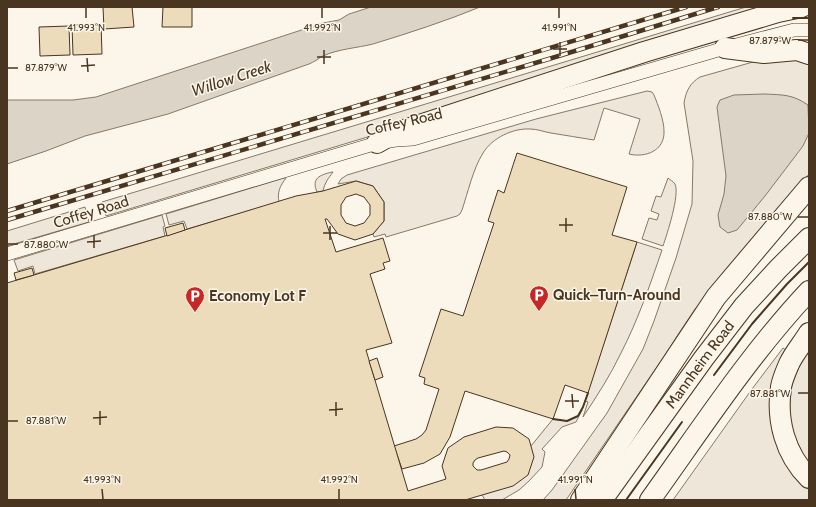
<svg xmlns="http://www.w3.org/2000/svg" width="816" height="507" font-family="Cabin,sans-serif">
<rect width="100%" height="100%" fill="#fbf6e9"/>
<g fill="#ede6d9" stroke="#887966">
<path d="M746,7H776L437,116L106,216L102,202Z"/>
<path d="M767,58L795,59L809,65V174L695,309L681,330L663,358L566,500H543L552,490L607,413L643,349L654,321L676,258L692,204L693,161L684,103C686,91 690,83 700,77Z"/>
<path d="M647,91L652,92L654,95C658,105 664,120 664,131C665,151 645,158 629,154L640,119L604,108L594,140C580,138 565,135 551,133C544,132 538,129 530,129C513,128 492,138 483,153C473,169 468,192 462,210L460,214L457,216L386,237L385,234L374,237L373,234L384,221V202L373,186L356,181L338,184L341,179L347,175L536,119Z"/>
<path d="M332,172H333C328,179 325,182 323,191L317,192C311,178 320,175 332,172Z"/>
<path d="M284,178H286C280,186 277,192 279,202L187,229L184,221L169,225L166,214Z"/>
<path d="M668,178C670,180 673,181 675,184C680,195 667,234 663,246L642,239L649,218L657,220L659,214L651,211L656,196L661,197Z"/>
<path d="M85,207L89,222L7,246V231Z"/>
<path d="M162,215L165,226L163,227L165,236L35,274L33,266L18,271L14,260Z"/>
<path d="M637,242L662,250C650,285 638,320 621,353C610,376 597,396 583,417L588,402L585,401Z"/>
<path d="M783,348L787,351L776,375L801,483L809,490V500H673L752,389Z"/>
<path d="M809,348V463C793,444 787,418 791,394C791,390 792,385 793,382C797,370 803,359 809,348Z"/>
<path d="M582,410L576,422L562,427L542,449L545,452L542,467L529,481L519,490L502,500H485L482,495L531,446L553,419L567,421L578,416Z"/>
</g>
<g fill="#dcd4c6" stroke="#887966">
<path d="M371,7H480C446,21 409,33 373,44C357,48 338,49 323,56C318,59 314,62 309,64L168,114L85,136L46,151L7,164V100H73L96,97L323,23L339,20L349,14Z"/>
<path d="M764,94C783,95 792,94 808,105L809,133L803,146L765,196L737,230L728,233L720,227L718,215L724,194L726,176L717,107L720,100L734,95Z"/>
</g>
<g fill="#ecdcbc" stroke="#4a3520" fill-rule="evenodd">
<path d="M103,7H132L134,27L104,29Z"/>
<path d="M163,7H192V27H162Z"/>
<path d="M101,24L102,54L73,55L72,25Z"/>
<path d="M69,26L70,55L40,56L39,27Z"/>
<path d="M517,153L627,187L612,235L637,242L588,393L565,385L553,419L465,391L450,437L440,454L424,463L402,469L394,446L416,439L422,435L426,430L439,389L424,384L425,378L419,376L441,309L463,316L494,223L488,221L498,190L504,193Z"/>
<path d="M356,181L373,186L384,202V221L373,234L355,240L338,234L327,219H325L336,252L383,238L390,261L383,263L385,269L370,274L392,343L366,350L408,491L446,479L442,466L448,448L464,437L496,427L513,428L529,439L534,457L528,475L513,486L465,500H7V283L165,236L296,196L323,191ZM356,194L364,197L370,205V215L364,223L355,226L346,223L341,215V205L346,197ZM504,451L507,452L510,455L509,459L507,462L481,470H477L473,466V463L475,460L478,458Z"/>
<path d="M183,223L185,230L167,236L165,228Z"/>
<path d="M32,268L34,275L16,280L14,273Z"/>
<path d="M377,358L383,377L375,380L369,361Z"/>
</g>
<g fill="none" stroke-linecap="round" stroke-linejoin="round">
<g stroke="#4a3520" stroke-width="14">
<path id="street" d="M7,254L377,143L396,140L413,139L725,48L794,30H809"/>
</g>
<g stroke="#4a3520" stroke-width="22">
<g id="primary">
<path d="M725,48L764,53L797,50L809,54"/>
<path d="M377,143L395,133L644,52L778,12L802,7"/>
<path d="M809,333C803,343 794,353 789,364C786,371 782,380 781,387C776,420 785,454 809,478"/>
<path d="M581,500L716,297L809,187"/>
<path id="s1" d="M602,500L704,358L744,306L778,269L809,238"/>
<path d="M650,500C701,429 749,355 809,291"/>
</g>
</g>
<use href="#street" stroke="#fbf6e9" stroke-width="13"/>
<use href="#primary" stroke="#fbf6e9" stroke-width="20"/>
<g stroke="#4a3520" stroke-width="4.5">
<g id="rail">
<path d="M7,211L686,7"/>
<path d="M7,220L552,58L718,7"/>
</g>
</g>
<use href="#rail" stroke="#fbf6e9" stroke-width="3" stroke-dasharray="9" stroke-linecap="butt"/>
<g stroke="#4a3520" stroke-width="2">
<path d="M793,18H809"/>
<path d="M714,375L752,324L787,284L809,262"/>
<path d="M553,419L567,421L578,416L583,407L588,393"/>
<path d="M626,500L682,422"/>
</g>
</g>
<path fill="none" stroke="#4a3520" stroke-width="1.5" d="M86,8V18M322,8V18M559,8V18M798,40H808M560,42V56M553,49H567M324,50V64M317,57H331M87,58L88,72M81,66L95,65M8,68H18M798,217H808M566,218V232M559,225H573M330,226V240M323,233H337M94,235V248M87,242L101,241M8,244H18M798,393H808M572,394L573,408M565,401H579M336,402V416M329,410L343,409M100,411V425M93,418L107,417M8,421H18M102,489L103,499M339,489V499M575,489L576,499"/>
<defs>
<g id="parking-pin" transform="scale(1)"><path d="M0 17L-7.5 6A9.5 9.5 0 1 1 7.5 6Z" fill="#c62828" stroke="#fbf6e9"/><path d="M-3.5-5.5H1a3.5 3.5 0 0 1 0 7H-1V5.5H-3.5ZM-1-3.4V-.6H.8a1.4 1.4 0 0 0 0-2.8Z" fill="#fff"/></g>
</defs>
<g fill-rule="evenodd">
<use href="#parking-pin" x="539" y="295"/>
<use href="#parking-pin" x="195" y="296"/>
</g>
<g text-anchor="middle" stroke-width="3" stroke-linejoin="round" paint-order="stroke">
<g font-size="15" fill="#4a3520" stroke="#fbf6e9">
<text transform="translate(404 122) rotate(-13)" y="5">Coffey Road</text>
<text transform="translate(91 212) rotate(-17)" y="5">Coffey Road</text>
<text dy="5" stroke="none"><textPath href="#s1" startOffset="167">Mannheim Road</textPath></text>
</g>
<g font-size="15" font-weight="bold" fill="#4a3520" stroke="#fbf6e9" text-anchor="start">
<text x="553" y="300">Quick–Turn-Around</text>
<text x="209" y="301">Economy Lot F</text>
</g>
<g font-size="16" font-style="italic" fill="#4a3520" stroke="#fbf6e9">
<text transform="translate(231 78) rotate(-18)" y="6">Willow Creek</text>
</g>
</g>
<g font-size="10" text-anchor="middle" fill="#4a3520" stroke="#fbf6e9" stroke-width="3" stroke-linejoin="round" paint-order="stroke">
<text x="86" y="31">41.993°N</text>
<text x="322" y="31">41.992°N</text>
<text x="559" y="31">41.991°N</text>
<text x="770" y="44">87.879°W</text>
<text x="46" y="71">87.879°W</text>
<text x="770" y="220">87.880°W</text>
<text x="46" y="248">87.880°W</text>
<text x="770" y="397">87.881°W</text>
<text x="46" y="424">87.881°W</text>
<text x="102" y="483">41.993°N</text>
<text x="339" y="483">41.992°N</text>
<text x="575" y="483">41.991°N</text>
</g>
<rect width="816" height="507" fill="none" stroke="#4a3520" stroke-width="16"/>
</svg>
